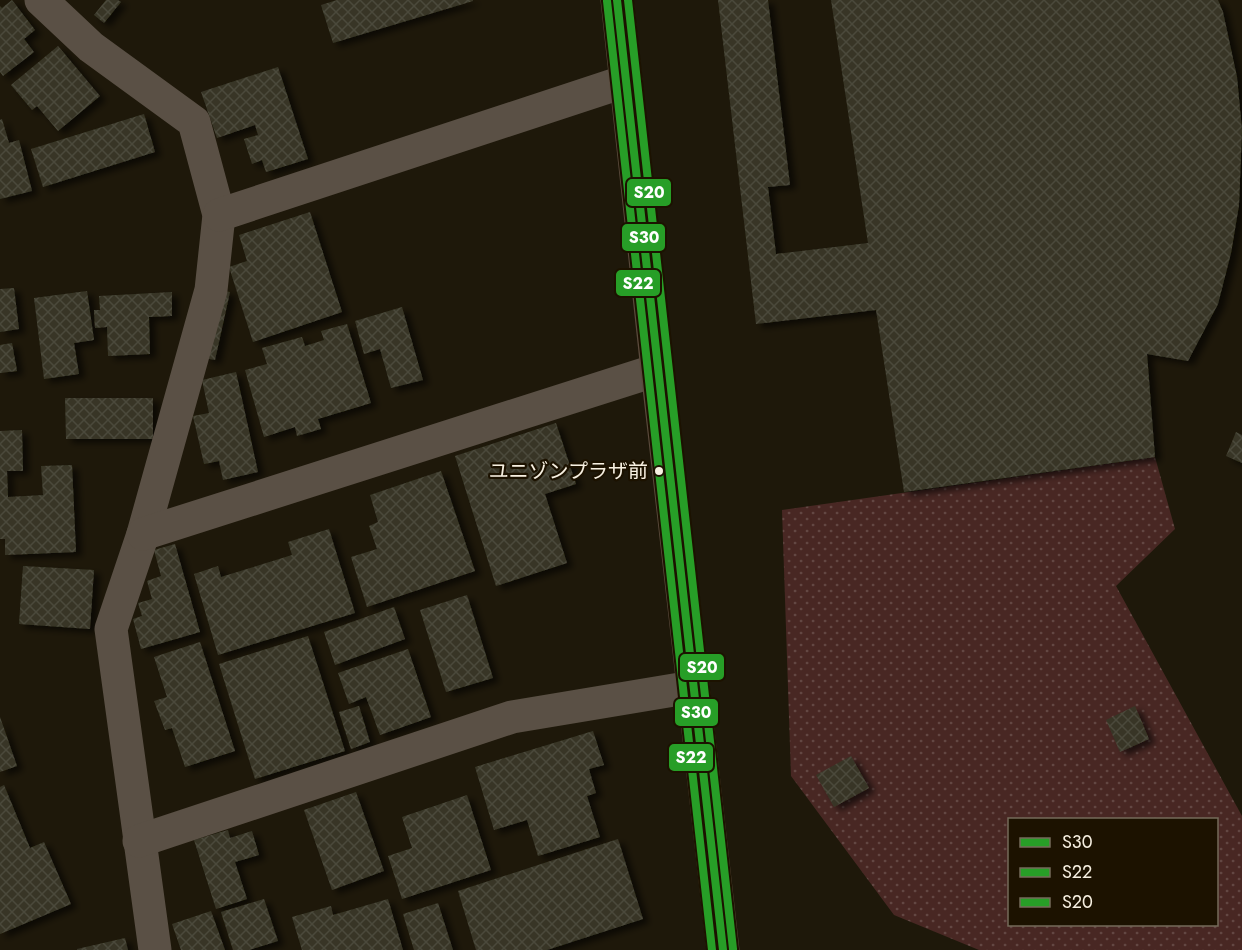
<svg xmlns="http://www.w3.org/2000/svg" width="1242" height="950" font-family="Jost,'Noto Sans JP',sans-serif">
<defs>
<pattern id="park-dots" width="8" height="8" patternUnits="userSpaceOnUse" patternTransform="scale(1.5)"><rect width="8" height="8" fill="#482723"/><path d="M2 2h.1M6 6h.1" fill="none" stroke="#634743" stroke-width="1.8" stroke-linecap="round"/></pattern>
<pattern id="building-cross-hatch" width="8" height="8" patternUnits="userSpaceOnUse" patternTransform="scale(1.5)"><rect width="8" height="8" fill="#373626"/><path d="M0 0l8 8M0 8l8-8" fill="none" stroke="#4b4a3b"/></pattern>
<filter id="shadow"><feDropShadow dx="6" dy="4" stdDeviation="3" flood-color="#0009"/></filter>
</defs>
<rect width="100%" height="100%" fill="#1e180a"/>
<path fill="url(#park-dots)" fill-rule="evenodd" d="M1155,457L1175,529L1116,586L1242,816V950H979L894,915L791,776L782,510ZM1010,820H1216V924H1010Z"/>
<g fill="url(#building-cross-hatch)" filter="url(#shadow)">
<path d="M12,0L35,30L24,39L34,52L3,76L0,72V6L2,8Z"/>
<path d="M106,0H118L121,2L104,23L94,15Z"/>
<path d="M337,0H473V1L333,43L321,5Z"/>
<path d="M718,0H768L790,185L768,187L776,254L868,243L831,0H1218L1223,12L1237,77L1242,130L1239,205L1231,253L1218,304L1188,361L1147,354L1155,457L904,492L876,310L756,324Z"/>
<path d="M58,46L100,96L58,131L37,106L32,110L11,85Z"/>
<path d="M278,67L308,159L266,172L262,160L252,164L244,139L258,135L255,125L217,138L201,92Z"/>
<path d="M144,114L155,152L43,187L31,149Z"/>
<path d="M2,119L9,143L19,140L32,191L0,199V120Z"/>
<path d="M310,212L342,312L253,342L229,267L247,261L239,235Z"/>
<path d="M14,288L19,329L0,332V289Z"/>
<path d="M219,290L230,292L215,360L204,358Z"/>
<path d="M87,291L94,340L74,343L79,374L44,379L34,298Z"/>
<path d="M172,292V316L149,317L150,354L108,356L107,327L95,328L94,310H100L99,296Z"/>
<path d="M402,307L423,380L391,388L380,349L364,354L355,321Z"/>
<path d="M347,324L371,403L318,419L321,429L297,436L295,427L264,437L245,370L267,364L262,348L302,337L305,346L324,340L321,331Z"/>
<path d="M12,343L17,371L0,373V345Z"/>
<path d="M236,372L258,472L223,480L219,461L204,464L193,416L209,413L202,380Z"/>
<path d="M65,398H153V439H66Z"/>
<path d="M556,423L576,484L545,494L567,563L496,586L455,456Z"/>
<path d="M22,430L23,471H7L8,497L43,495L41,466L72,465L76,552L5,555V539H0V431Z"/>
<path d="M1236,432L1242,435V463L1226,456Z"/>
<path d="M441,471L475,571L367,607L351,557L377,549L369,526L378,522L370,495Z"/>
<path d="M329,529L355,613L218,655L194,574L218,566L221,577L292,555L288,542Z"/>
<path d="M175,544L200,632L141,649L133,619L142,616L138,603L152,599L147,581L161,576L154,550Z"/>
<path d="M23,566L94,570L90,629L19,624Z"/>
<path d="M467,595L493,678L446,692L420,610Z"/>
<path d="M394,607L405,639L335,665L324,632Z"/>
<path d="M308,636L345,751L255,779L219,664Z"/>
<path d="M200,642L235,751L185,767L172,728L165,730L154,701L167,697L154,657Z"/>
<path d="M408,649L431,717L380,735L366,697L349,704L338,673Z"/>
<path d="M359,706L370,742L351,749L339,712Z"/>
<path d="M1135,706L1149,739L1120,752L1106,720Z"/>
<path d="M0,717L17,766L0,772Z"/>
<path d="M593,731L604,765L589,769L596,793L587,796L600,837L538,856L527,820L494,830L475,767Z"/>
<path d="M851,756L869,788L834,807L816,775Z"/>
<path d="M4,785L30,848L44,842L71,904L0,934V787Z"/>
<path d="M356,792L384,871L332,890L304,810Z"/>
<path d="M467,795L491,870L402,899L388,856L412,848L402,817Z"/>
<path d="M228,830L230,838L252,831L259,855L235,862L247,899L216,909L194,840Z"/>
<path d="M618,839L643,919L547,950H476L458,891Z"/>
<path d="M264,899L278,941L249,950H233L221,912Z"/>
<path d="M388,899L403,950H302L292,917L331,906L333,915Z"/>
<path d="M438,903L453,950H414L403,914Z"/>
<path d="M211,911L225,950H181L172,924Z"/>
<path d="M125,938L128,950H77V949Z"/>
</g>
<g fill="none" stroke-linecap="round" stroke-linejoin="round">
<g stroke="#5a5045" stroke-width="33">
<path d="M41,0L91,47L194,122L219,215L211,290L143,534L111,629L155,950"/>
<path d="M219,215L626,81"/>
<path d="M143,534L657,370"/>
<path d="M139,841L512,717L692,687"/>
</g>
<path stroke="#5a4a3c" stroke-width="33" d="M617,0L657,370L723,950"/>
<g stroke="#1c1200" stroke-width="12">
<path id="bus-1" d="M617,0L723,950"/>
</g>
<g stroke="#1c1200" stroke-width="12">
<path id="bus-2" d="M607,1L712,950"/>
</g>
<g stroke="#1c1200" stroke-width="12">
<path id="bus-3" d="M628,0L733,949"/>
</g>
<use href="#bus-1" stroke="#279e27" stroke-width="8"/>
<use href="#bus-2" stroke="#279e27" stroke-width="8"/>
<use href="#bus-3" stroke="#279e27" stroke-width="8"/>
</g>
<circle fill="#f7f0e1" stroke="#1c1200" stroke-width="2" cx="659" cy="471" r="5"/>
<g text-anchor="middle" stroke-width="4.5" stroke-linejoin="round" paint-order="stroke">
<g font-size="20" fill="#f7f0e1" stroke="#1c1200" text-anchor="end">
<text x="648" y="478">ユニゾンプラザ前</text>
</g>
</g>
<g stroke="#1c1200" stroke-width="2">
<rect x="626" y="178" width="46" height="29" rx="6" fill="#279e27"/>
<rect x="621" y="223" width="45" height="29" rx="6" fill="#279e27"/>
<rect x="615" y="269" width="46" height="28" rx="6" fill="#279e27"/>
<rect x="679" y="653" width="46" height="28" rx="6" fill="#279e27"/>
<rect x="674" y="698" width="45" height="29" rx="6" fill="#279e27"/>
<rect x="668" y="743" width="46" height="29" rx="6" fill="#279e27"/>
</g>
<g font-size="16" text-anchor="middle" font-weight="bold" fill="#fff">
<text x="649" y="198">S20</text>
<text x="644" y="243">S30</text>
<text x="638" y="289">S22</text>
<text x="702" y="673">S20</text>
<text x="696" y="718">S30</text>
<text x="691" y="763">S22</text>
</g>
<rect x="1008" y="818" width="210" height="108" fill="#1c1200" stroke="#746b5a" stroke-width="1.5"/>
<rect x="1020" y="838" width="30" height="9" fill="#279e27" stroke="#746b5a" stroke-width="1.5"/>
<text x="1062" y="848" font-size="18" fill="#f7f0e1">S30</text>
<rect x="1020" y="868" width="30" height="9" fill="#279e27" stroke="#746b5a" stroke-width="1.5"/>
<text x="1062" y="878" font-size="18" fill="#f7f0e1">S22</text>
<rect x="1020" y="898" width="30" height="9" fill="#279e27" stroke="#746b5a" stroke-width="1.5"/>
<text x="1062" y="908" font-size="18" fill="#f7f0e1">S20</text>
</svg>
